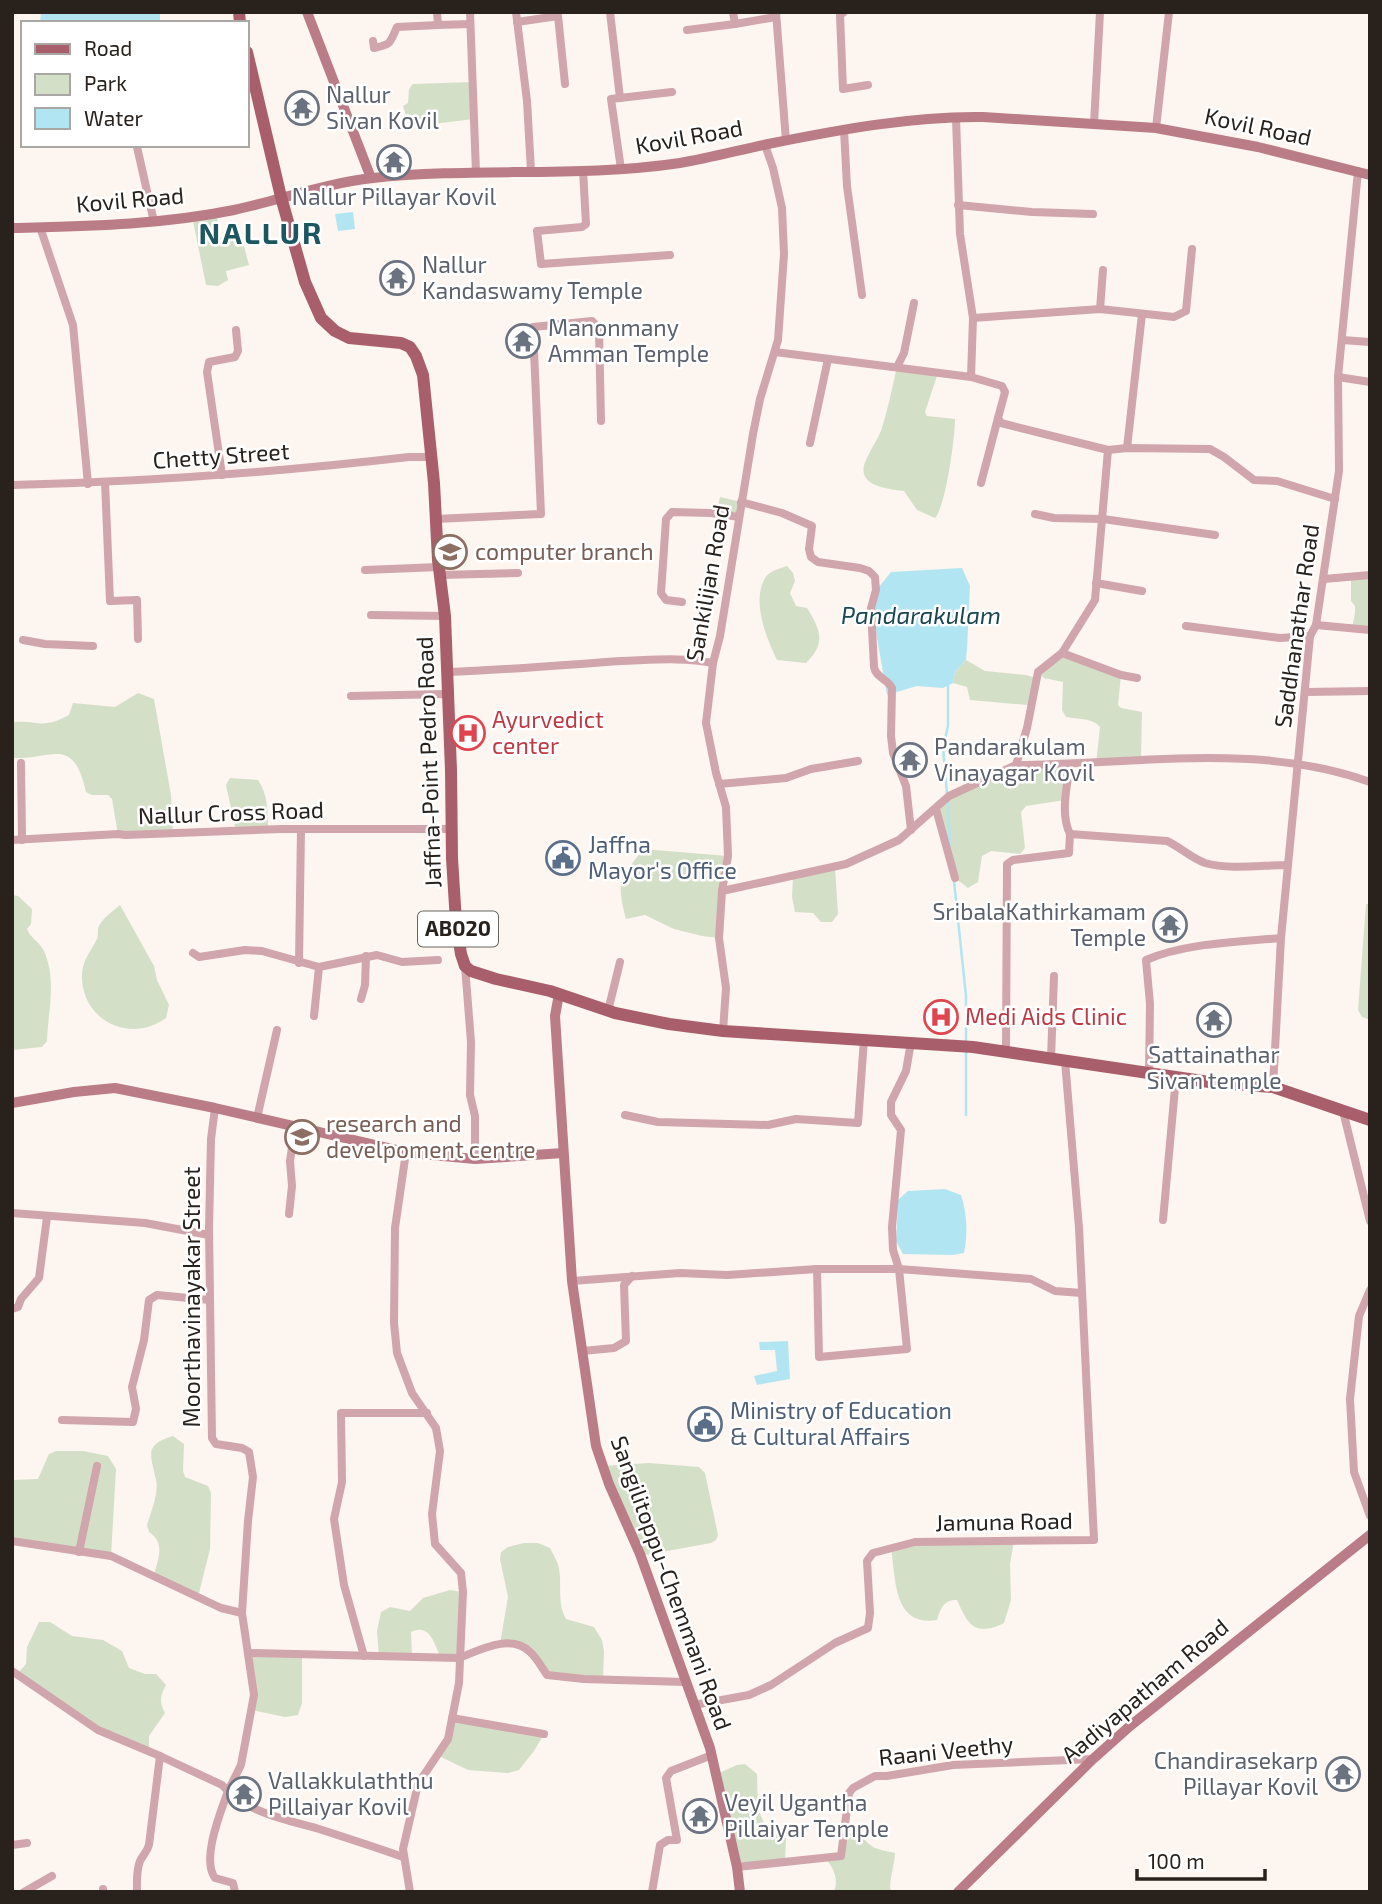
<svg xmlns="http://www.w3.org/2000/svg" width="1382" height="1904" font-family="'Exo 2',sans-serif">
<rect width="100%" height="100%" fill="#fdf5ef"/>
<g fill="#d4dfc8">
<path d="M472,82L473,119L410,127L403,106L408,103L409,89L413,84Z"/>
<path d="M216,213L221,238L241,235L249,265L226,271L228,280L218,286L206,285L192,216Z"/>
<path d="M897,367L938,373L925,412L927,416L955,419C955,437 946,506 935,518L917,510L904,491C888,489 854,486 866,460C870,450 877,441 881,431C888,410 892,388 897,367Z"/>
<path d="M720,497L741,502L739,517L716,515Z"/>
<path d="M787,566L793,573L795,581L790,593L796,606L807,608C821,630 826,644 806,663L777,660C767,639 752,604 764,580C768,571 778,569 787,566Z"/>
<path d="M1370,575V630L1352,629L1355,613V606L1351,601V577Z"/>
<path d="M1062,653L1121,675L1118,705L1121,708L1142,712L1141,761L1096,764L1100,727C1093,718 1077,719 1066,717L1062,710L1063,682L1044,678L1038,672Z"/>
<path d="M966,660L985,671L1026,675L1036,678L1028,705L970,700L967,687L953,683L955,672Z"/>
<path d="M138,693L154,699L171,795L173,833L118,834L112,799L108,795H92L86,792C73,734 52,760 12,758V722C41,720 41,730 69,715L73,703L115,707Z"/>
<path d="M1016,765H1070L1065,800L1026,806L1021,812L1025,848L1020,854L991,851L982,856L978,882L968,888L955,878L936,809L949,796Z"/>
<path d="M230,778L258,780C268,794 268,813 268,830L236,831L226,785Z"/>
<path d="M643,849L728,856L719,938L702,936L674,929L645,915L626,919C616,880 620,880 643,849Z"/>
<path d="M835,867L838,914L832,922H821L813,913L795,912L792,897L793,877Z"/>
<path d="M12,895L18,896L32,909L31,924L27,929C31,939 40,942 44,951C57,981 48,1010 47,1041L42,1047L12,1050Z"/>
<path d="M1366,904H1370V1020L1362,1017L1358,1010Z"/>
<path d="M120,905L154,966L157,980L169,1005L166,1018C132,1043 85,1023 82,980C81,961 90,953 97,939C98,937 98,931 98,928C102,918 112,912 120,905Z"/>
<path d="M173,1436L184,1444L183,1471L185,1477L208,1486L211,1493L210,1549L198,1597L154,1575C158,1559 166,1543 149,1532L147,1525C151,1512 159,1493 156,1480C151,1455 143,1445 173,1436Z"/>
<path d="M56,1451H83L108,1456L116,1469L111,1556L12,1541V1480L38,1479L49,1454Z"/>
<path d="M649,1463L699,1467L705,1473L718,1535L716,1540L711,1543L645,1555L603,1466Z"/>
<path d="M1014,1541L1010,1564L1011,1600L1004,1623C975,1637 968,1625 957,1600C943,1600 941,1608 937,1620C893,1627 896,1579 891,1548L915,1542Z"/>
<path d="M524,1543H538L550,1548C553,1554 558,1562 559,1569C562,1586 557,1603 566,1619L594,1627L602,1640L604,1651L603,1680L547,1675L529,1650L500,1644L508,1597L500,1559L501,1552L508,1547Z"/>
<path d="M450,1590L463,1592L459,1658L440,1656C434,1642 429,1623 411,1632L412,1655L379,1656L377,1631L381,1612L390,1607L410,1611L423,1598Z"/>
<path d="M39,1622H50L72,1636L103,1640L122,1651L129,1668L145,1674H156L166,1685C160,1696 159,1702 165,1713L149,1736V1751L98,1730L17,1674L26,1664L27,1647Z"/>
<path d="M249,1653L302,1655V1703L298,1715L285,1717L252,1710Z"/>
<path d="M452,1718L544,1734L534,1751L519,1770L508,1773L468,1770L437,1755L448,1739Z"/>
<path d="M745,1764L757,1774L758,1809L764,1823L784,1834L786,1839L785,1862L737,1867L719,1773L737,1765Z"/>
<path d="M860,1832C869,1849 877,1849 895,1853C895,1864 888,1882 891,1892H834C839,1879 834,1869 826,1859L841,1856L844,1834Z"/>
</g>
<g fill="#b2e5f2">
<path d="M41,12H160V23H40Z"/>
<path d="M353,212L355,229L338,231L335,214Z"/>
<path d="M962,568L970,586L967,649L966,660L955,672L953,683L943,688L917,686L887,695L870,598L891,572Z"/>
<path d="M945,1189L961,1195C967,1213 968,1234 964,1253L952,1255L903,1254L896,1241L898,1200L908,1191Z"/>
<path d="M788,1341L790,1379L757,1385L754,1376L777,1371L775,1350H760L759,1342Z"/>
</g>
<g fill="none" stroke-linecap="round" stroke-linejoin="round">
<g stroke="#b2e5f2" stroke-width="2.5">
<path d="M947,794L943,748L948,726V686"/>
<path d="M948,801L950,846"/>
<path d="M954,881L966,996V1042"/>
<path d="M966,1052V1115"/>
</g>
<g stroke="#d0a5ab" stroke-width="8">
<path d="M470,12L476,173"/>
<path d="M516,12L527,101L531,171"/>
<path d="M610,12L620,98"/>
<path d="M733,12L735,24L776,17"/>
<path d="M776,12L786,141"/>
<path d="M844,12L840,15L843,89L868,85"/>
<path d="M517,22L558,16L565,84"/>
<path d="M438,25L470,24"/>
<path d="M687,30L735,24"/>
<path d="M373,41L374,48C392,44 389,44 397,27L438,25L437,12"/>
<path d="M956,118L960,234L973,318L971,377"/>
<path d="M1094,124L1100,12"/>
<path d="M1156,128L1169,12"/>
<path d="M844,130L847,186L862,295"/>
<path d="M137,147L154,222"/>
<path d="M621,169L611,99L672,92"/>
<path d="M583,170L586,224L582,227L537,231L541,264L670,255"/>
<path d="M958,205L1032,212L1093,214"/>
<path d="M40,227L73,325L88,484"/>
<path d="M1100,309L1103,270"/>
<path d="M973,318L1100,309L1174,317L1186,311L1192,249"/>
<path d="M1342,340L1370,342"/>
<path d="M775,352L971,377L1002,386L1005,392L998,418L1001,423L1108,450L1127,448L1210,449L1224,457L1254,480L1277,481L1335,499"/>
<path d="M897,367L904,353L914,303"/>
<path d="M1338,377L1370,382"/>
<path d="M810,443L828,359"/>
<path d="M1127,448L1142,314"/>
<path d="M222,475L207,372L209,362L235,357L238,351L236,330"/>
<path d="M105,482L110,601L137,600L138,639"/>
<path d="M981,483L998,418"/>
<path d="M12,485C145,482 277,472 409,457H431"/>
<path d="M741,502L782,513L812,526L809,549L811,557L818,562L860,568L869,571L875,577L876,590L871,608L874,667C876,678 888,679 892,688L891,736L893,753L906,786L911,830"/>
<path d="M1035,514L1054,518L1103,519L1215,535"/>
<path d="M436,519L541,514L533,327L592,321L599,329L601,421"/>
<path d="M365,570L439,567"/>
<path d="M440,575L518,573"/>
<path d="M1324,579L1370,575"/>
<path d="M1096,583L1142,591"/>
<path d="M682,602L666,600L661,593L666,519L672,512L711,513L739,517"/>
<path d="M371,615L445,616"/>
<path d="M1316,625L1370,630"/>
<path d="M1186,626L1280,638L1310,636"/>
<path d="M23,640L45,644L93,646"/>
<path d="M1062,653L1121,675L1137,678"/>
<path d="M447,672C506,670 563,665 621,661C653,660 682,657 713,663"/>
<path d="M1306,692L1370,691"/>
<path d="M351,696L448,694"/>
<path d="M21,763L22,840"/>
<path d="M1016,765C1133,765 1257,741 1370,782"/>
<path d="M1070,765C1067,786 1060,814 1070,834L1167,841C1180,847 1191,858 1205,863C1230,870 1262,865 1288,865"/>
<path d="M719,784L786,778L811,769L858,761"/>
<path d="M936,809L955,878"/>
<path d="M12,840L118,834L125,835L281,829H452"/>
<path d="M722,891L846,864L899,840L949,796L1016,765L1027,728L1038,672L1062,653L1095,600L1108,450"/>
<path d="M193,953L199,957L245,950L262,951L319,967L377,955L402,962L438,960"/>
<path d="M299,963L301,829"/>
<path d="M465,966L471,1042L470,1095L475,1116V1159"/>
<path d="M361,999L365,985L366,956"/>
<path d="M608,1011L620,962"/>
<path d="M314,1016L319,967"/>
<path d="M723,1031L726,988L719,938L722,891L728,856L726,807L716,773L706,723L713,663L720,636L753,434L760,399L778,340L784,254L782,208L773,168L765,145"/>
<path d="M1006,1052L1007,864L1013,860L1069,853L1070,834"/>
<path d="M1051,1059L1054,976"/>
<path d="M1149,1073L1150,1004L1146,960C1185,943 1239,942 1281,938"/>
<path d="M1273,1087L1281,938L1310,636L1316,625L1339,471L1338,377L1358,171L1360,172"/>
<path d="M1343,1111L1370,1221"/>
<path d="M625,1115L658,1122L768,1125L796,1119L858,1123L864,1039"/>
<path d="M257,1118L277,1030"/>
<path d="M406,1152L395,1228L394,1323L397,1353L412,1393L436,1428L440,1451L432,1514L435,1544L461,1573L463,1592L459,1683L448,1739L418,1784L403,1849L410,1892"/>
<path d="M12,1213L145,1223L209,1235"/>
<path d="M289,1214L292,1186L290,1161L295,1127"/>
<path d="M1163,1220L1176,1077"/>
<path d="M817,1269L819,1357L907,1349L899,1269L893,1250L892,1227L901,1130L891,1115V1102L906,1071L911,1042"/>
<path d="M572,1281L680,1273L727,1275L817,1269H899L1031,1279L1055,1291L1082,1293"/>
<path d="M1370,1290L1359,1316L1350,1399L1354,1472L1370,1516"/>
<path d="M12,1309L18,1307L21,1299L39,1278L47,1217"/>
<path d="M582,1351L614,1348L626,1341L624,1285L632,1276"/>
<path d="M62,1420L133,1422L136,1409L132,1387L144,1340L149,1300L157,1295L210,1300"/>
<path d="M12,1541L111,1556L221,1608L242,1613"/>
<path d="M79,1552L97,1466"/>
<path d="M249,1653L459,1658C480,1650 511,1633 530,1652C537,1658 542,1668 547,1675L584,1679L685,1682"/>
<path d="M364,1656L344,1585L334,1519L342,1482L341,1413H427"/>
<path d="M12,1671L98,1730L160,1756L222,1785L228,1791L241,1765L254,1695L242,1613L248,1521L253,1477L249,1452L242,1448L216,1444L212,1438L209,1228L211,1139L215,1108"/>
<path d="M694,1705L749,1695L771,1685L835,1643L868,1628L870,1613L867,1561L873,1553L915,1542L1094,1540L1079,1228L1065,1061"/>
<path d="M452,1718L544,1734"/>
<path d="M12,1845L27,1843"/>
<path d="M737,1867L841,1856L849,1793L853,1788L875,1776H887L953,1765L1093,1759"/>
<path d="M24,1892L52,1876"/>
<path d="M103,1892V1889"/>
<path d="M137,1892C137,1882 136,1871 140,1861C143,1855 147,1852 149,1845L160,1756"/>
<path d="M235,1892L233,1883L215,1878C201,1859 221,1811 228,1791C253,1814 287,1820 319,1829C347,1838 375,1847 403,1857"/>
<path d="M652,1892L660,1845L668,1840H677L666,1778L671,1771L712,1755"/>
</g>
<g stroke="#ba7c86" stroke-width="10">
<path d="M307,12L371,178"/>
<path d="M12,228C87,226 160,225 234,210C280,200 326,183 373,178C475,167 579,178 680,163C710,158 739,150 768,144C838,130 911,116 983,117L1156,128L1258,147L1370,175"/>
<path d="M559,994L555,1016L572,1281L596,1446L609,1484L640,1554L710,1748L737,1867L740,1892"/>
<path d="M12,1103L74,1092L115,1088L215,1108L410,1153L475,1159L563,1153"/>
<path d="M958,1892L1093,1759L1130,1726L1370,1535"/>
</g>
<g stroke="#a95e6b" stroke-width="12">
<path d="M239,12L240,23"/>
<path d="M247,52L281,197L305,282L321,318L335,331L349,338L401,343L410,347L416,356L423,375L434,483L438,560L445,616L451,770L452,858L456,922L461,954L465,966L471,971L496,979L550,991L615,1013L669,1024L723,1031L973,1047L1216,1083L1273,1087L1370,1120"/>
</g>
</g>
<defs>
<g id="temple-ring" transform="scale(1.75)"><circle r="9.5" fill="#fff" stroke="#6b7280" stroke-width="1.5"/><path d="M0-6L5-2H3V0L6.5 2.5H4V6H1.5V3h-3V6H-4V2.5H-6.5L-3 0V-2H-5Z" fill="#6b7280"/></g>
<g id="university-ring" transform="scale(1.75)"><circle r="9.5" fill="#fff" stroke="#8d6e63" stroke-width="1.5"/><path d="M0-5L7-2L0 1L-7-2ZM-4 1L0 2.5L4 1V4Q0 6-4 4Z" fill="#8d6e63"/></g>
<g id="hospital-ring" transform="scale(1.75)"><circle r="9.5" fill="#fff" stroke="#e0444e" stroke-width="1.5"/><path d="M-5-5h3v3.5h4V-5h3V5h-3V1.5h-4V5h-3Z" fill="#e0444e"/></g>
<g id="civic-ring" transform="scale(1.75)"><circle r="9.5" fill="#fff" stroke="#5c6f8a" stroke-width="1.5"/><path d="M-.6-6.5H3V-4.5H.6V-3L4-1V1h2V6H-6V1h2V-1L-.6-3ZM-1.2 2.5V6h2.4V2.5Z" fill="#5c6f8a"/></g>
</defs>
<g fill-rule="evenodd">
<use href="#temple-ring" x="302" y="108"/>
<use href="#temple-ring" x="394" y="162"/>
<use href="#temple-ring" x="397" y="278"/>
<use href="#temple-ring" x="523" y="341"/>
<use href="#university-ring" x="450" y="552"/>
<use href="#hospital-ring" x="468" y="733"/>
<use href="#temple-ring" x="910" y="760"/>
<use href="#civic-ring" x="563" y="858"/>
<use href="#temple-ring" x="1170" y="925"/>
<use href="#hospital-ring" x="941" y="1017"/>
<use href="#temple-ring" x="1214" y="1020"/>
<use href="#university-ring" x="302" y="1137"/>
<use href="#civic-ring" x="705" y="1424"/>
<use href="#temple-ring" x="1343" y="1774"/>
<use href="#temple-ring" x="244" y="1794"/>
<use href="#temple-ring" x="700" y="1816"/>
</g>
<g text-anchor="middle" stroke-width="5" stroke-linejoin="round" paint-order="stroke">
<rect fill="#fff" stroke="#696460" stroke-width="2" x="418" y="911.5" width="80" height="35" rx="5"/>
<g font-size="21" font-weight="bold" fill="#29221c">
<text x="458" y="936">AB020</text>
</g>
<g font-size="23" fill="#5b616d" stroke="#fff" text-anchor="start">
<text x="326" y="103">Nallur<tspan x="326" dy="26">Sivan Kovil</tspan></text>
<text x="394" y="205" text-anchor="middle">Nallur Pillayar Kovil</text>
<text x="422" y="273">Nallur<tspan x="422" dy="26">Kandaswamy Temple</tspan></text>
<text x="548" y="336">Manonmany<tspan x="548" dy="26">Amman Temple</tspan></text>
<text x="934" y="755">Pandarakulam<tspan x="934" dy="26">Vinayagar Kovil</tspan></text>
<text x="1146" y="920" text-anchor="end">SribalaKathirkamam<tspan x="1146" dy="26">Temple</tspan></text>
<text x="1214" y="1063" text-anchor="middle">Sattainathar<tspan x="1214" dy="26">Sivan temple</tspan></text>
<text x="1318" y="1769" text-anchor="end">Chandirasekarp<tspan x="1318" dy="26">Pillayar Kovil</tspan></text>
<text x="268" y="1789">Vallakkulaththu<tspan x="268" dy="26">Pillaiyar Kovil</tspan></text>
<text x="724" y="1811">Veyil Ugantha<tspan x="724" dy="26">Pillaiyar Temple</tspan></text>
</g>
<g font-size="23" fill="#29221c" stroke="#fff">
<text transform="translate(1258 127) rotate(12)" y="8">Kovil Road</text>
<text transform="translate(689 137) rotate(-10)" y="8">Kovil Road</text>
<text transform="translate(130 200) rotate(-5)" y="8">Kovil Road</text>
<text transform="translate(221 456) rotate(-4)" y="8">Chetty Street</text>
<text transform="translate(708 583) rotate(-80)" y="8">Sankilijan Road</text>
<text transform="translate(1297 626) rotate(-82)" y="8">Saddhanathar Road</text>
<text transform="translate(429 762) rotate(-92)" y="8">Jaffna-Point Pedro Road</text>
<text transform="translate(231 813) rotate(-2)" y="8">Nallur Cross Road</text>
<text transform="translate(192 1297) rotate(-90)" y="8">Moorthavinayakar Street</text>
<text transform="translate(1004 1522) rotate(-1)" y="8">Jamuna Road</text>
<text transform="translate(671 1583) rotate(70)" y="8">Sangilitoppu-Chemmani Road</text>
<text transform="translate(1145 1691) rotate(-40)" y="8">Aadiyapatham Road</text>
<text transform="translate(946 1751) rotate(-6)" y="8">Raani Veethy</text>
</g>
<g font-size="23" fill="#785e54" stroke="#fff" text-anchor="start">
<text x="475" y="560">computer branch</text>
<text x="326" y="1132">research and<tspan x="326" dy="26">develpoment centre</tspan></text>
</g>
<g font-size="23" fill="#be3a42" stroke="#fff" text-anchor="start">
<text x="492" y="728">Ayurvedict<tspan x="492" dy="26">center</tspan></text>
<text x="965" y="1025">Medi Aids Clinic</text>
</g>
<g font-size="23" fill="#4e5e75" stroke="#fff" text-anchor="start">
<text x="588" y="853">Jaffna<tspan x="588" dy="26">Mayor's Office</tspan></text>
<text x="730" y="1419">Ministry of Education<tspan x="730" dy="26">&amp; Cultural Affairs</tspan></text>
</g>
<g font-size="24" font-style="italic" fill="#1b4751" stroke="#fff">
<text x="921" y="624">Pandarakulam</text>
</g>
<g font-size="30" font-weight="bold" letter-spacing="2" fill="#1c565f" stroke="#fff">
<text x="261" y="244">NALLUR</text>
</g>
</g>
<rect width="1382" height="1904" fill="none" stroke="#29221c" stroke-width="28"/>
<rect x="21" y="21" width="228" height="126" fill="#ffffff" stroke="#a9a7a4" stroke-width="2"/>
<rect x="35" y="44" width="35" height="10" fill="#a95e6b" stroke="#a9a7a4" stroke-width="2"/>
<text x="84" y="56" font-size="21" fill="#29221c">Road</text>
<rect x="35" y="74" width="35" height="21" fill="#d4dfc8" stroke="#a9a7a4" stroke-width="2"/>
<text x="84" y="91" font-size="21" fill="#29221c">Park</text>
<rect x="35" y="108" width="35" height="21" fill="#b2e5f2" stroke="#a9a7a4" stroke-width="2"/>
<text x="84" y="126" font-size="21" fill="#29221c">Water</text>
<path d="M1137 1869v10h128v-10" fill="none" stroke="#29221c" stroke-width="3.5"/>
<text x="1148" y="1869" font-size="21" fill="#29221c" stroke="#ffffff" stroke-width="5" paint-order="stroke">100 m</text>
</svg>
